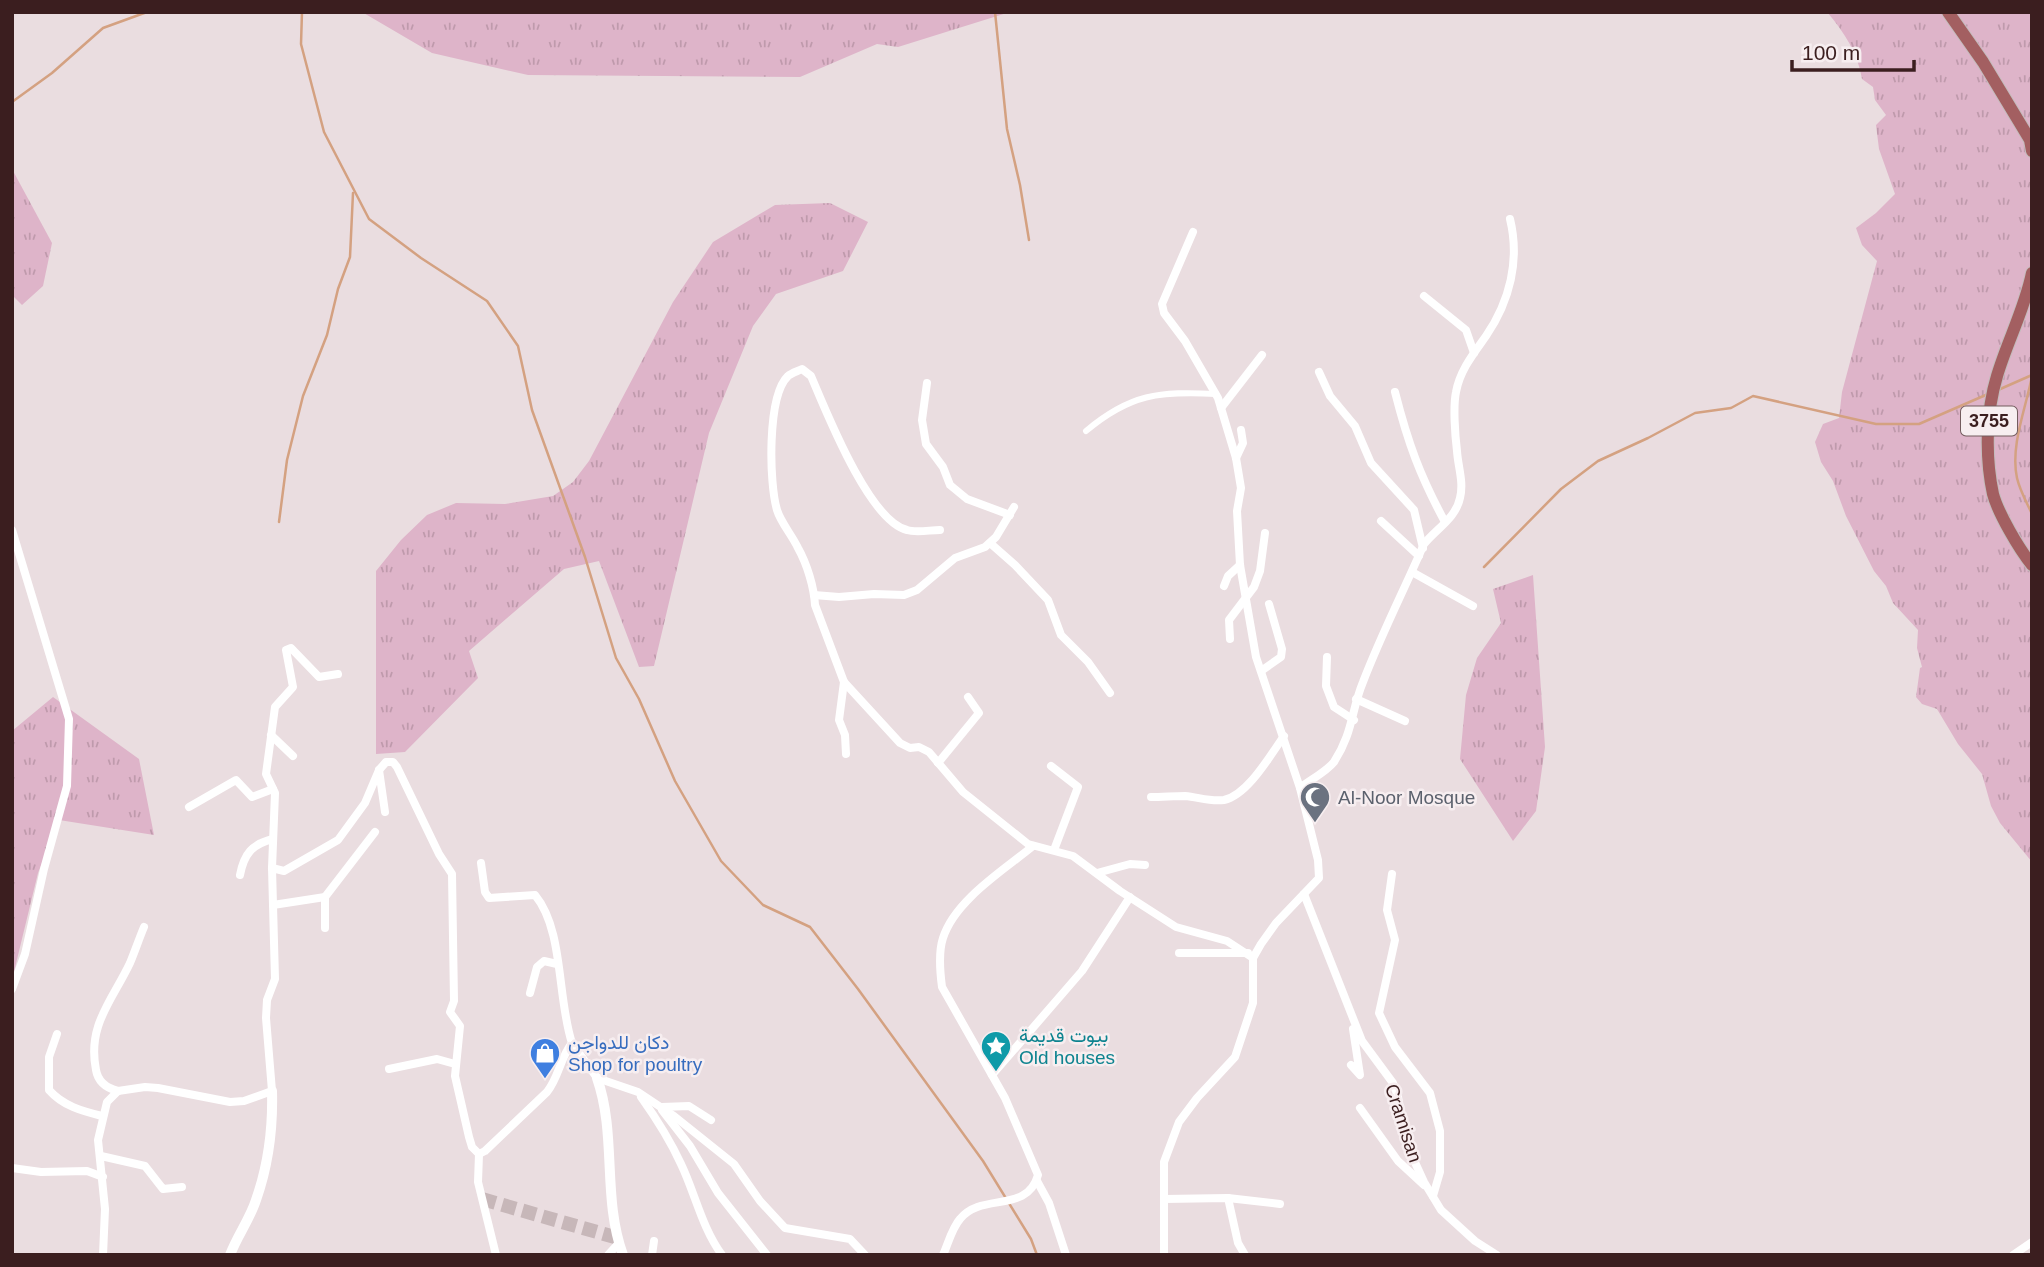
<svg xmlns="http://www.w3.org/2000/svg" width="2044" height="1267" font-family="Arial,Vazirmatn,sans-serif">
<defs>
<pattern id="grass-tufts" width="24" height="20" patternUnits="userSpaceOnUse" patternTransform="scale(1.75)"><rect width="24" height="20" fill="#deb4c9"/><path d="M3 7l-1-3M5 7V3M7 7l1-3M15 17l-1-3M17 17v-4M19 17l1-3" fill="none" stroke="#bf9aac"/></pattern>
</defs>
<rect width="100%" height="100%" fill="#eadde0"/>
<g fill="url(#grass-tufts)">
<path d="M362,12H1010L898,47L877,44L800,77L528,75L432,53Z"/>
<path d="M1827,12H2032V862L2000,823L1991,806L1982,774L1958,744L1937,709L1922,704L1916,697L1920,668L1922,667L1917,648L1918,630L1893,603L1886,586L1874,571L1846,516L1833,481L1821,462L1815,442L1823,424L1839,418L1842,392L1877,261L1862,245L1856,228L1876,213L1895,194L1879,149L1876,125L1886,115L1875,100L1873,87L1862,79C1858,53 1844,32 1827,12Z"/>
<path d="M12,169L52,243L43,286L22,305L12,295Z"/>
<path d="M830,203L868,222L843,271L776,294L753,326L709,433L654,666L639,667L599,561L564,569L469,651L478,678L405,752L376,754V571L401,540L427,515L456,503L505,504L553,496L573,482L589,461L673,302L713,242L775,205Z"/>
<path d="M1533,575L1545,747L1536,811L1513,841L1460,759L1466,695L1477,658L1501,623L1493,589Z"/>
<path d="M53,697L139,759L154,835L59,820L38,873L12,980V731Z"/>
</g>
<g fill="none" stroke-linecap="round" stroke-linejoin="round">
<g stroke="#d4a181" stroke-width="2.5">
<path d="M302,12L301,44L324,132L369,219L421,258L487,301L518,346L532,410L585,557L616,658L639,699L675,781L721,861L763,905L810,927L858,989L983,1161L1031,1239L1037,1255"/>
<path d="M995,12L1007,129L1020,185L1029,240"/>
<path d="M12,102L52,73L103,28L147,12"/>
<path d="M2032,376C2026,408 2010,446 2017,478C2020,491 2027,503 2032,514"/>
<path d="M1998,390L2032,375"/>
<path d="M279,522L287,460L303,396L327,335L338,289L350,257L353,193"/>
<path d="M1484,567L1561,489L1598,461L1648,438L1695,413L1731,408L1753,396L1876,424H1919L1988,394"/>
</g>
<path stroke="#c7b7b9" stroke-width="14" stroke-dasharray="14 7" stroke-linecap="butt" d="M482,1199L618,1238"/>
<g stroke="#c4bcbc" stroke-width="14">
<g id="primary">
<path d="M1948,12L1983,62L2030,140L2032,151"/>
<path d="M2032,273C2025,308 2007,342 1997,376C1986,412 1985,457 1993,494C1998,513 2019,549 2032,565"/>
</g>
</g>
<path stroke="#fff" stroke-width="6" d="M1086,431C1130,394 1159,391 1216,394"/>
<g stroke="#fff" stroke-width="8">
<path d="M1193,232L1162,304L1164,313L1185,341L1218,398L1236,458L1241,488L1237,511L1240,565L1256,657L1300,788"/>
<path d="M1424,296L1466,330L1474,353"/>
<path d="M1319,372L1330,396L1355,426L1371,463L1414,510L1423,548"/>
<path d="M927,383L922,420L926,444L943,467L950,485L967,499L1010,515"/>
<path d="M1395,392C1408,443 1420,476 1445,522"/>
<path d="M1221,408L1262,355"/>
<path d="M1236,458L1243,443L1241,430"/>
<path d="M1381,521L1419,556"/>
<path d="M12,530L69,719L67,786L44,869L25,954L12,989"/>
<path d="M940,530C930,530 916,533 907,530C869,521 826,411 811,376L802,369C798,371 791,373 788,376C767,396 769,483 777,510C781,523 792,535 798,548C807,564 814,587 815,605L844,682L900,743L910,748L919,747L929,752L963,792L1028,844L1073,856L1120,891L1176,927L1227,941L1253,958"/>
<path d="M990,543L1015,565L1048,600L1061,635L1088,662L1110,693"/>
<path d="M1412,572L1473,606"/>
<path d="M1224,586L1228,576L1240,565"/>
<path d="M814,595L839,597L874,594L904,595L917,590L955,558L985,547L996,537L1014,507"/>
<path d="M1230,639L1229,620L1254,587L1260,571L1265,533"/>
<path d="M1327,657L1326,686L1334,707L1354,720"/>
<path d="M1261,671L1281,657L1282,649L1269,604"/>
<path d="M844,682L839,720L845,735L846,754"/>
<path d="M1356,699L1405,721"/>
<path d="M271,735L293,756"/>
<path d="M938,763L979,713L968,697"/>
<path d="M1051,766L1078,787L1054,850"/>
<path d="M379,770L385,812"/>
<path d="M1151,797C1162,797 1174,796 1185,796C1198,797 1210,802 1224,800C1248,795 1271,754 1284,736"/>
<path d="M189,807L236,780L252,797L273,789"/>
<path d="M481,863L485,892L489,898L535,895C564,930 557,998 572,1043"/>
<path d="M272,868L284,871L338,840L365,803L379,770L386,762H393L397,767L439,854L452,874L454,1001L450,1012L460,1026L455,1076L469,1137L472,1147L479,1154L485,1151L547,1092C559,1077 560,1058 572,1043L597,1078L638,1092L674,1116L734,1164L760,1201L785,1228L850,1239L865,1255"/>
<path d="M1097,873L1130,864L1145,865"/>
<path d="M1392,874L1387,910L1395,940L1379,1013L1395,1047L1430,1093L1440,1131V1172L1433,1196"/>
<path d="M240,875C244,854 252,844 273,839"/>
<path d="M1304,894L1362,1041L1393,1083L1398,1097L1407,1145L1424,1182L1441,1210L1475,1241L1497,1255"/>
<path d="M325,897V928"/>
<path d="M273,905L325,897L375,832"/>
<path d="M1179,953H1248"/>
<path d="M530,993L537,967L544,961L557,964"/>
<path d="M57,1034L49,1057V1090C63,1106 82,1111 102,1116"/>
<path d="M1351,1065L1360,1075L1353,1029"/>
<path d="M389,1069L437,1059L455,1064"/>
<path d="M992,1075L1082,971L1130,897"/>
<path d="M118,1091C106,1088 98,1082 96,1070C87,1025 112,1001 130,963C135,951 139,939 144,927"/>
<path d="M641,1097C656,1118 670,1140 681,1164C695,1193 702,1228 722,1255"/>
<path d="M662,1107L689,1106L711,1120"/>
<path d="M1360,1108L1398,1161L1424,1185"/>
<path d="M662,1110L690,1146L718,1193L767,1255"/>
<path d="M479,1154L478,1182L496,1255"/>
<path d="M101,1156L145,1166L163,1189L182,1187"/>
<path d="M12,1168L41,1172L87,1171L103,1177"/>
<path d="M1037,1181L1049,1203L1066,1255"/>
<path d="M1228,1198L1238,1243L1245,1255"/>
<path d="M1164,1199L1228,1198L1280,1204"/>
<path d="M103,1255L105,1209L98,1140L107,1102L118,1091L145,1087L158,1088L230,1102L244,1101L272,1091L266,1018L267,1000L275,979L272,868L275,793L266,774L275,707L293,687L286,650L291,648L319,677L338,674"/>
<path d="M608,1255L619,1243"/>
<path d="M652,1255L654,1241"/>
<path d="M943,1255C948,1244 952,1228 960,1219C982,1192 1027,1214 1038,1175L1005,1098L942,987C940,972 938,953 943,938C955,900 1004,870 1033,846"/>
<path d="M1164,1255V1162L1179,1122L1197,1098L1235,1057L1253,1003V958L1261,944L1276,923L1319,878L1318,860L1300,788C1310,780 1326,772 1334,762C1353,733 1351,711 1363,682C1381,635 1404,590 1424,544C1436,529 1456,518 1460,498C1464,482 1458,467 1457,451C1455,435 1453,406 1456,392C1460,370 1474,353 1486,336C1510,301 1520,260 1510,219"/>
<path d="M2013,1255L2032,1242"/>
</g>
<g stroke="#fff" stroke-width="10">
<path d="M597,1078C617,1135 602,1198 623,1255"/>
<path d="M230,1255C237,1236 250,1219 256,1200C268,1166 273,1127 272,1091"/>
</g>
<use href="#primary" stroke="#a35f61" stroke-width="12"/>
</g>
<defs>
<g id="mosque-pin" transform="scale(1.575)"><path d="M0 17L-7.5 6A9.5 9.5 0 1 1 7.5 6Z" fill="#6b7280" stroke="#f7eef0"/><path d="M3.5-4.9A6 6 0 1 0 3.5 4.9A5 5 0 1 1 3.5-4.9Z" fill="#fff"/></g>
<g id="sight-pin" transform="scale(1.575)"><path d="M0 17L-7.5 6A9.5 9.5 0 1 1 7.5 6Z" fill="#0f9aa8" stroke="#f7eef0"/><path d="M0-6L1.8-2.2L6-1.7L2.9 1.2L3.7 5.4L0 3.3L-3.7 5.4L-2.9 1.2L-6-1.7L-1.8-2.2Z" fill="#fff"/></g>
<g id="shop-pin" transform="scale(1.575)"><path d="M0 17L-7.5 6A9.5 9.5 0 1 1 7.5 6Z" fill="#3f7fe0" stroke="#f7eef0"/><path d="M-5-2.5h2.3a2.7 3.5 0 0 1 5.4 0H5L5.5 6h-11ZM-1.5-2.5h3a1.5 2.3 0 0 0-3 0Z" fill="#fff"/></g>
</defs>
<g fill-rule="evenodd">
<use href="#mosque-pin" x="1315" y="797"/>
<use href="#sight-pin" x="996" y="1046"/>
<use href="#shop-pin" x="545" y="1053"/>
</g>
<g text-anchor="middle" stroke-width="5" stroke-linejoin="round" paint-order="stroke">
<rect fill="#f7eef0" stroke="#735c5e" stroke-width="2" x="1961" y="406.5" width="56" height="29" rx="5"/>
<g font-size="18" font-weight="bold" fill="#3b1e1f">
<text x="1989" y="427">3755</text>
</g>
<g font-size="19" fill="#5b616d" stroke="#f7eef0" text-anchor="start">
<text x="1338" y="804">Al-Noor Mosque</text>
</g>
<g font-size="19" fill="#0d838f" stroke="#f7eef0" text-anchor="start">
<text x="1019" y="1042">بيوت قديمة<tspan x="1019" dy="22">Old houses</tspan></text>
</g>
<g font-size="19" fill="#366cbe" stroke="#f7eef0" text-anchor="start">
<text x="568" y="1049">دكان للدواجن<tspan x="568" dy="22">Shop for poultry</tspan></text>
</g>
<g font-size="19" fill="#3b1e1f" stroke="#f7eef0">
<text transform="translate(1404 1123) rotate(72)" y="7">Cramisan</text>
</g>
</g>
<rect width="2044" height="1267" fill="none" stroke="#3b1e1f" stroke-width="28"/>
<path d="M1792 60v10h122v-10" fill="none" stroke="#3b1e1f" stroke-width="3.5"/>
<text x="1802" y="60" font-size="21" fill="#3b1e1f" stroke="#f7eef0" stroke-width="5" paint-order="stroke">100 m</text>
</svg>
